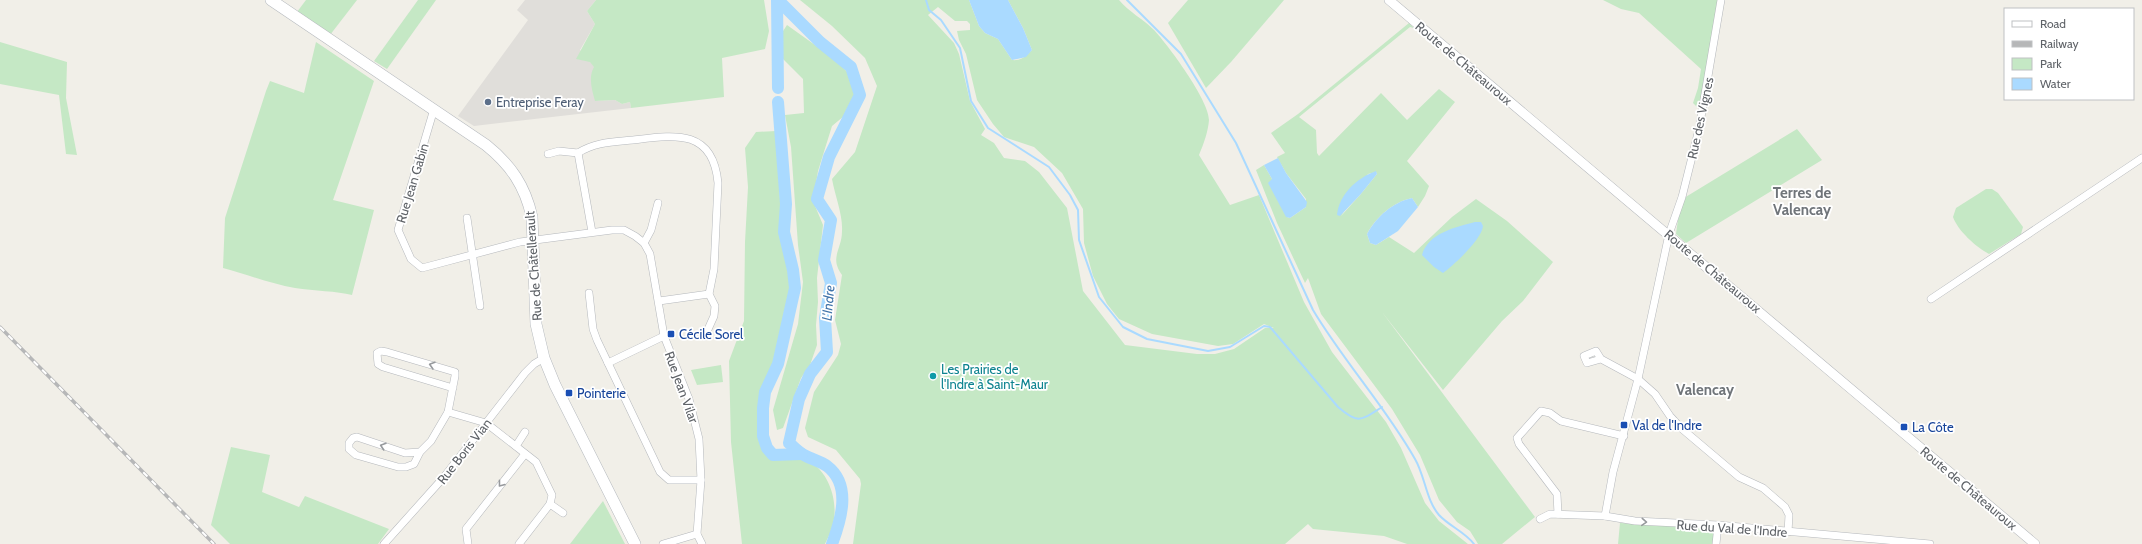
<svg xmlns="http://www.w3.org/2000/svg" width="2142" height="544" font-family="Cabin,sans-serif">
<rect width="100%" height="100%" fill="#f1efe8"/>
<path fill="#e0deda" d="M525,0H596L587,11L595,24L580,50L595,67V101L615,100L622,104L630,102L631,108L474,126L458,116L528,20L517,10Z"/>
<g fill="#c5e8c5" fill-rule="evenodd">
<path d="M306,0H357L330,35L297,12Z"/>
<path d="M418,0H436L387,69L374,61Z"/>
<path d="M596,0H764L769,31L765,49L722,58L724,97L631,108L630,102L622,104L615,100L595,101C592,90 588,77 594,67L590,62L576,59L595,24L587,11Z"/>
<path d="M800,0H969L979,26L985,33L998,39L1012,60C1021,61 1026,56 1032,50L1023,28L1008,0H1119C1129,12 1143,19 1154,30C1168,45 1209,100 1209,120C1208,132 1204,143 1199,155L1230,205L1259,195L1304,302L1332,352L1386,422L1401,448L1425,503L1439,521L1468,544H1407L1384,536L1313,529L1308,524L1285,544H853L861,484L860,479L836,450L808,437L805,428L814,392L838,355L841,344L835,320L842,275C829,257 842,250 842,231C843,215 835,196 832,179L855,152L877,86L865,58L832,26ZM938,7L955,21H967L970,24V30L957,31L959,40L966,54L977,100L993,124L1004,137L1034,147L1062,173L1083,209L1084,243L1093,276L1107,304L1119,319L1152,334L1218,346L1233,344L1264,324L1274,328H1265L1234,349L1215,354H1197L1125,345L1083,291L1067,208L1039,172L1025,161L1004,158L994,143L981,135L985,129L970,101L959,54L954,43L928,15Z"/>
<path d="M1188,0H1284L1231,62L1206,88L1168,23Z"/>
<path d="M1603,0H1719L1701,111L1693,103L1698,88L1701,69L1639,13L1621,9Z"/>
<path d="M1409,23L1414,28L1410,27L1299,117L1316,130L1317,153L1319,156L1381,93L1407,120L1439,89L1455,102L1407,161L1429,186L1425,196L1418,207L1412,198C1393,202 1376,217 1367,234L1370,243L1376,245L1389,237L1414,253L1452,217L1476,199L1507,221L1553,262L1523,301L1502,321L1443,390L1382,312L1535,517L1502,544H1478L1470,531L1457,522L1439,500L1420,455L1409,437L1392,409L1321,314L1308,278L1305,283L1277,223L1256,170L1264,165L1272,179L1287,217L1290,218L1306,207V199L1286,173L1277,157L1285,153L1271,133L1298,114ZM1376,172L1377,174L1360,195L1341,216L1368,174Z"/>
<path d="M787,25L836,60L850,75L855,94L844,116L832,126L818,171L813,201L823,225L817,278L818,302L816,325L817,345L810,365L801,378L783,428L777,430L773,410L798,324L803,282L798,245L791,147L785,115L804,113L803,79L772,48Z"/>
<path d="M0,42L67,62L66,98L77,155L66,154L59,95L0,84Z"/>
<path d="M316,42L374,81L333,200L374,210L352,295C337,291 314,291 295,288C271,284 246,274 223,268L225,218L266,91L270,81L304,93Z"/>
<path d="M1797,129L1822,160L1686,243L1676,234C1678,220 1679,211 1684,198Z"/>
<path d="M776,131L782,233L790,270L791,287L786,316L772,371L760,402L758,434L766,454C778,460 792,454 805,459C828,468 839,501 833,524C832,531 828,537 825,544H742L731,442L729,361L744,321L745,242L748,187L745,148L756,132Z"/>
<path d="M1986,189H1992L1998,193L2023,227L2021,234L1989,254C1976,247 1958,231 1953,217L1956,208Z"/>
<path d="M721,365L723,382L697,385L691,370Z"/>
<path d="M231,447L270,455L262,492L299,507L305,496L389,529L378,544H230L211,525Z"/>
<path d="M603,501L625,544H570Z"/>
<path d="M1620,523L1710,528L1715,532L1718,544H1618Z"/>
</g>
<g fill="#aadaff">
<path d="M969,0H1008L1023,28L1032,50L1026,57L1012,60L998,39L985,33L979,26Z"/>
<path d="M1278,158L1286,173L1307,202L1306,207L1290,218L1286,217L1268,183L1272,179L1264,165Z"/>
<path d="M1376,171L1377,174L1360,195L1340,216L1337,215C1339,194 1357,178 1376,171Z"/>
<path d="M1412,198L1418,207L1398,231L1376,245L1370,243L1367,234C1376,217 1393,202 1412,198Z"/>
<path d="M1475,222H1481L1483,226C1482,239 1454,265 1443,273L1434,267L1422,255C1428,233 1456,227 1475,222Z"/>
</g>
<g fill="none" stroke-linecap="round" stroke-linejoin="round">
<g stroke="#aadaff" stroke-width="2">
<path d="M926,0L929,10L941,20L960,48L971,101L988,128L1049,167L1070,195L1078,210L1079,240L1099,297L1123,327L1147,339L1208,351L1230,347L1264,326L1270,327L1338,407C1359,425 1361,420 1382,407"/>
<path d="M1127,0L1181,54L1236,143L1313,310C1344,362 1385,406 1415,459C1425,476 1426,500 1439,515C1449,526 1465,532 1474,544"/>
</g>
<g stroke="#aadaff" stroke-width="12">
<path d="M777,0L778,88"/>
<path d="M778,0L820,42L851,67L860,95L829,157L817,199L831,220L824,260L831,283L825,318L827,352L810,374L799,399L789,443C794,447 798,452 804,455C811,459 820,461 827,466C852,485 841,520 832,544"/>
<path d="M778,102L786,204L784,232L793,270L795,288L778,364L765,392L763,408V436L767,448L773,455L802,454"/>
</g>
<g stroke="#b5b8bc" stroke-width="8">
<g id="minor">
<path d="M434,109L398,230L411,259L422,268L520,242L612,230H624L635,236L644,243L650,254L664,336L689,399L699,439L701,480L697,534L702,544"/>
<path d="M578,153C595,142 613,142 633,140C674,135 713,128 718,183L714,269L709,294L715,306L714,316L705,336"/>
<path d="M578,153L592,232"/>
<path d="M548,154L559,151L578,153"/>
<path d="M467,218L480,306"/>
<path d="M644,243L651,230L658,203"/>
<path d="M589,293L593,329L597,340L660,472L669,480H701"/>
<path d="M1931,299L2142,158"/>
<path d="M659,301L709,294"/>
<path d="M1601,359L1587,363L1584,356L1596,351L1601,359L1638,379L1655,394L1670,416L1681,428L1739,477L1763,488L1785,507L1789,515L1788,532"/>
<path d="M608,363L664,336"/>
<path d="M448,412L486,423L536,462L552,495L550,504L519,544"/>
<path d="M516,446L525,432"/>
<path d="M420,452L405,453L357,437L353,438L349,443V449L356,455L398,467H406L414,464L420,452L431,441L448,412L455,376V372L387,352L381,351L377,353L378,364L383,367L453,388"/>
<path d="M550,504L563,513"/>
<path d="M1558,514L1557,494L1519,444L1517,438L1541,411L1550,413L1561,421L1624,436"/>
<path d="M1605,516L1613,472L1638,379L1669,234L1682,197L1699,129L1721,0"/>
<path d="M1540,519L1550,514L1605,516L1635,521L1718,525L1930,544"/>
<path d="M384,544L444,477L525,373L534,364L544,358"/>
<path d="M468,544L466,529L525,454"/>
<path d="M663,544L697,534"/>
<path d="M1716,544L1718,525"/>
</g>
</g>
<g stroke="#b5b8bc" stroke-width="10">
<path id="tertiary" d="M1389,0L2035,544"/>
</g>
<g stroke="#b6babf" stroke-width="12">
<path id="secondary" d="M271,0L486,145C511,165 525,186 532,217L536,324L544,358L555,385L635,544"/>
</g>
<use href="#minor" stroke="#fff" stroke-width="7"/>
<use href="#tertiary" stroke="#fff" stroke-width="9"/>
<use href="#secondary" stroke="#fff" stroke-width="11"/>
<g stroke="#b6b7b8" stroke-width="3.5">
<path id="rail" d="M0,327L214,544"/>
</g>
<use href="#rail" stroke="#fff" stroke-width="2" stroke-dasharray="6" stroke-linecap="butt"/>
</g>
<defs><path id="oneway-chevron" d="M-2-3.5L2.5 0L-2 3.5" fill="none" stroke-width="1.6" stroke-linecap="round" stroke-linejoin="round"/></defs>
<g stroke="#979a9d">
<use href="#oneway-chevron" transform="translate(432 365) rotate(-164)"/>
<use href="#oneway-chevron" transform="translate(383 446) rotate(-162)"/>
<use href="#oneway-chevron" transform="translate(501 484) rotate(128)"/>
<use href="#oneway-chevron" transform="translate(1644 522) rotate(4)"/>
</g>
<circle fill="#5c6f8a" stroke="#fff" stroke-width="1.5" cx="488" cy="102" r="4"/>
<g fill="#1a4fb4" stroke="#fff" stroke-width="1.5">
<rect x="667" y="330" width="8" height="8" rx="2"/>
<rect x="565" y="389" width="8" height="8" rx="2"/>
<rect x="1620" y="421" width="8" height="8" rx="2"/>
<rect x="1900" y="423" width="8" height="8" rx="2"/>
</g>
<circle fill="#0f9aa8" stroke="#fff" stroke-width="1.5" cx="933" cy="376" r="4"/>
<g text-anchor="middle" stroke-width="3.5" stroke-linejoin="round" paint-order="stroke">
<g font-size="13" fill="#5f6368" stroke="#fff">
<text transform="translate(1464 63) rotate(40)" y="5">Route de Châteauroux</text>
<text transform="translate(1700 118) rotate(-78)" y="5">Rue des Vignes</text>
<text transform="translate(412 183) rotate(-73)" y="5">Rue Jean Gabin</text>
<text transform="translate(533 266) rotate(-94)" y="5">Rue de Châtellerault</text>
<text transform="translate(1713 271) rotate(40)" y="5">Route de Châteauroux</text>
<text transform="translate(682 387) rotate(70)" y="5">Rue Jean Vilar</text>
<text transform="translate(464 451) rotate(-52)" y="5">Rue Boris Vian</text>
<text transform="translate(1969 488) rotate(40)" y="5">Route de Châteauroux</text>
<text transform="translate(1732 528) rotate(4)" y="5">Rue du Val de l'Indre</text>
</g>
<g font-size="13" fill="#4e5e75" stroke="#fff" text-anchor="start">
<text x="496" y="107">Entreprise Feray</text>
</g>
<g font-size="13" fill="#164399" stroke="#fff" text-anchor="start">
<text x="679" y="339">Cécile Sorel</text>
<text x="577" y="398">Pointerie</text>
<text x="1632" y="430">Val de l'Indre</text>
<text x="1912" y="432">La Côte</text>
</g>
<g font-size="13" fill="#0d838f" stroke="#fff" text-anchor="start">
<text x="941" y="374">Les Prairies de<tspan x="941" dy="15">l'Indre à Saint-Maur</tspan></text>
</g>
<g font-size="14" font-style="italic" fill="#4174aa" stroke="#fff">
<text transform="translate(828 303) rotate(-85)" y="5">L'Indre</text>
</g>
<g font-size="15" font-weight="bold" fill="#70757a" stroke="#fff">
<text x="1802" y="198">Terres de<tspan x="1802" dy="17">Valencay</tspan></text>
<text x="1705" y="395">Valencay</text>
</g>
</g>
<rect x="2004" y="8" width="130" height="92" fill="#ffffff" stroke="#bfc1c3"/>
<rect x="2012" y="21" width="20" height="6" fill="#ffffff" stroke="#bfc1c3"/>
<text x="2040" y="28" font-size="12" fill="#5f6368">Road</text>
<rect x="2012" y="41" width="20" height="6" fill="#b6b7b8" stroke="#bfc1c3"/>
<text x="2040" y="48" font-size="12" fill="#5f6368">Railway</text>
<rect x="2012" y="58" width="20" height="12" fill="#c5e8c5" stroke="#bfc1c3"/>
<text x="2040" y="68" font-size="12" fill="#5f6368">Park</text>
<rect x="2012" y="78" width="20" height="12" fill="#aadaff" stroke="#bfc1c3"/>
<text x="2040" y="88" font-size="12" fill="#5f6368">Water</text>
</svg>
